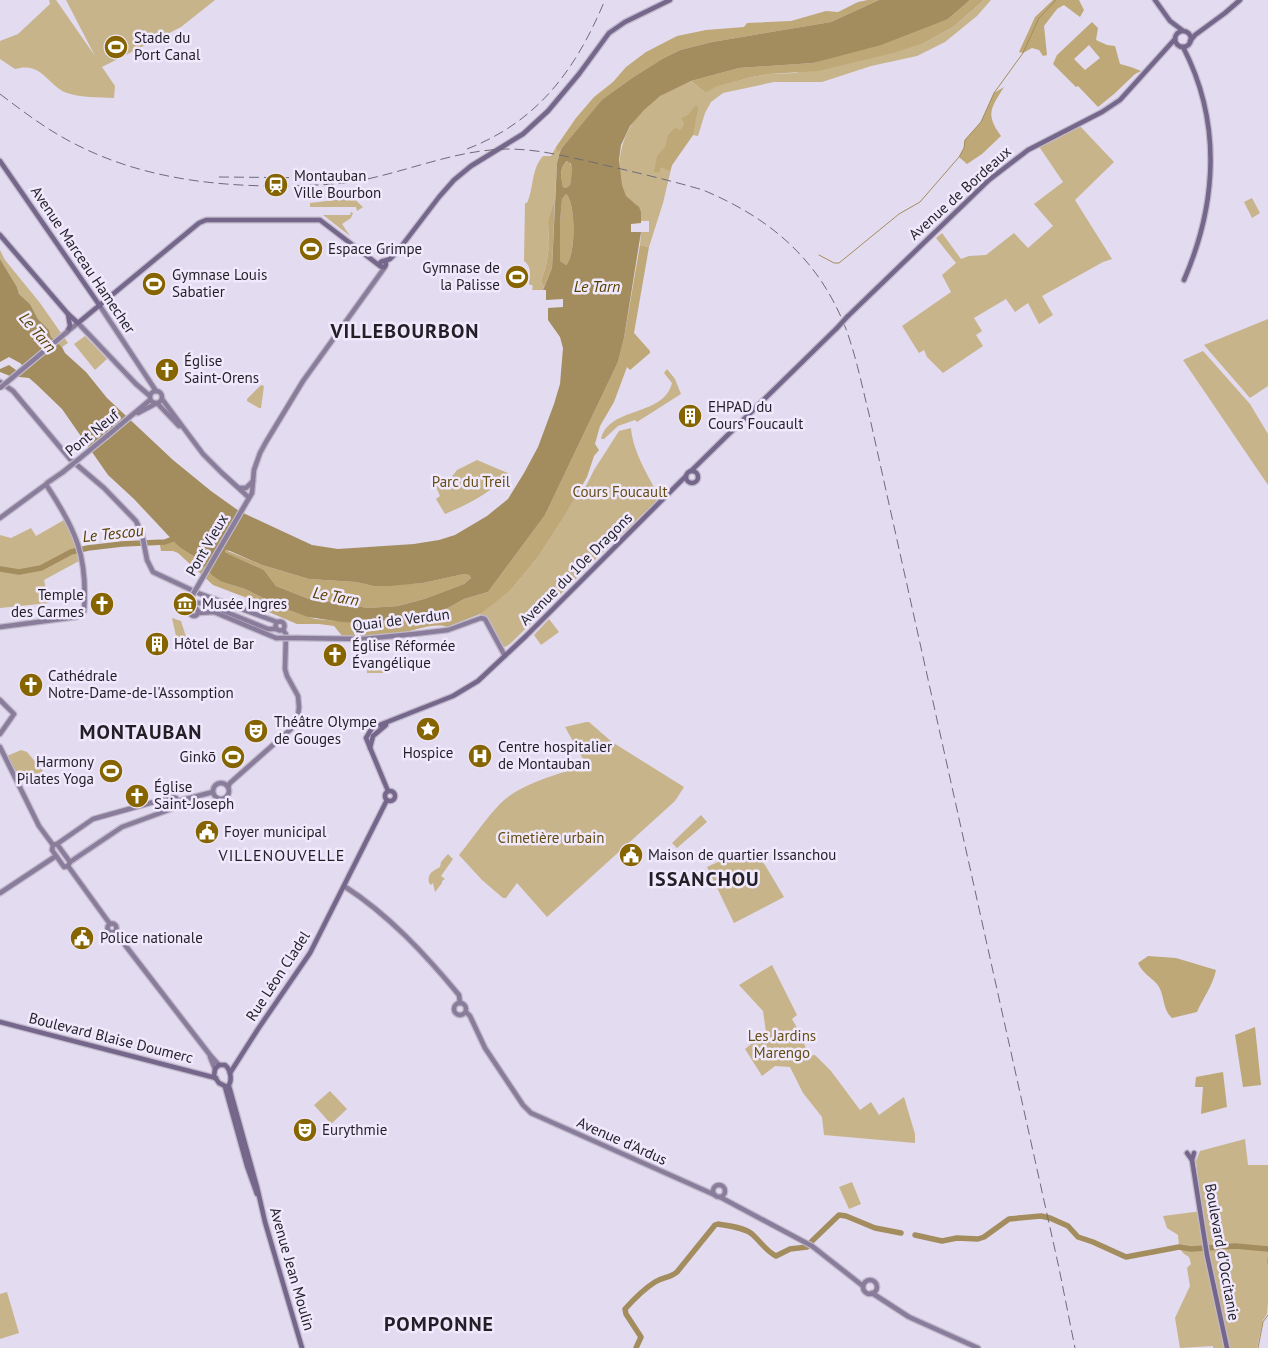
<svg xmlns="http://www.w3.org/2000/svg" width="1268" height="1348" font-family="'PT Sans',sans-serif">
<rect width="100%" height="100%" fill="#e3dbef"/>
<g fill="#c7b48b">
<path d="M49,0H56L95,56L66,0H215L181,27L102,67L115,86L114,98C99,97 81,98 67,93C47,85 42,61 15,69L0,59V41L18,34L50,4Z"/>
<path d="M984,0H991L977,16L945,42L917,56L871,66L822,82H774L723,93L711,102L705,113L698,136L693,135L672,165L663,203L649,247L640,245L641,232H649V221H641C642,200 629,205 624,193C611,156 627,117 660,96C669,90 681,86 691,81L706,93L714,87L752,77L768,74L795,73L924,43L953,27Z"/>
<path d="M1078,124L1114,162L1075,200L1112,259L1103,262L1042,296L1053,315L1039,324L1028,303L1015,312L1006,299L974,318L982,331L976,335L983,346L943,373L927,357L924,350L919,353L902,326L951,292L942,275L956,263L936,238L942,233L961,259L969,256L986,255L1014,233L1028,248L1053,226L1034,204L1063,182L1038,145Z"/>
<path d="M556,147L557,151L561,149L557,163L555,198L548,220L549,246L546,266L541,281L544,287L543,290H532L533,286L529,284C530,275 532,267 524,261L525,203H527C534,188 531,169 543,156H551Z"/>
<path d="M353,198L363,207L357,211L356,207H310V203Z"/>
<path d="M1252,198L1260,213L1252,218L1244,202Z"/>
<path d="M351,212L353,213L351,218L342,224L350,236L323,215H350Z"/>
<path d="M0,250L5,260L40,303L68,343L62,347L51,337L49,330L38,319L30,304L19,294L17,287L0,259Z"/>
<path d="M1268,319V386L1250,398L1204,345Z"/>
<path d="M85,336L107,359L95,370L74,344Z"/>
<path d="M1203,351L1250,404L1268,434V485L1183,360Z"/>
<path d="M667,369L675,379L681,394L637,422L635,420L618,426L604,439H601C609,406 664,417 672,383L664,373Z"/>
<path d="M261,385L264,386L261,408H259L247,401V399Z"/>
<path d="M631,428C633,453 649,477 660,498L602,553L510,644L505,647L501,646L481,616L480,613L510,591L538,557L564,517L577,494L586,486L594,470L619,431Z"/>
<path d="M477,460L510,474C491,492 469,504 445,514L436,499L440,496L436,487L450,479L457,470Z"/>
<path d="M64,520L77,546L79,561L44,580L49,603L0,608V535L11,538L31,528L36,536Z"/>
<path d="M172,618L181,621L189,646L179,650Z"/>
<path d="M549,619L559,632L541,645L534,635Z"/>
<rect x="367" y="660" width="20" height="13"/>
<path d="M586,722H589L612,742L684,787L675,801L547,917L517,883L506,898H503L482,880L459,855C472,839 484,821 498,806C518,784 559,773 587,766L565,727Z"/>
<path d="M21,750L27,752L43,771L21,783L7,756Z"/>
<path d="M701,815L707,822L677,848L672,843Z"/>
<path d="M749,848L765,865L784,897L734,923L707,867L739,852L741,856Z"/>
<path d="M448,854L453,859L441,876L445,879L442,881V883L435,892L433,883L431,885L429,883C427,873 433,871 440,867L441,862Z"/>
<path d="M772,965L797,1015L792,1019L800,1033L809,1056L815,1055L831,1071L860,1110L871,1102L879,1115L904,1097L915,1134V1143L824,1135L822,1117L803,1093L790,1067L775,1066L762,1076L745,1049L766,1032L763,1011L739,985Z"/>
<path d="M330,1091L347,1109L331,1124L314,1105Z"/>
<path d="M1245,1139L1248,1165H1268V1302L1267,1314L1263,1320L1257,1348H1213V1346L1180,1348L1175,1318L1190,1286L1187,1268L1191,1264L1189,1257C1179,1252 1179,1246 1178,1235L1167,1228L1163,1216L1202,1211L1196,1161L1200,1151Z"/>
<path d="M852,1182L861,1204L849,1209L839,1187Z"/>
<path d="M7,1292L19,1333L0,1339V1294Z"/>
</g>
<g fill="#bea877" fill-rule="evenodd">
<path d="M868,0H879L831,22L712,42L680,50L662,59L632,78L603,100L561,149L557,152L556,147L576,118L594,97L613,82L626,67L646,52L677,36L706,30L744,27L747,23L791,21L826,11L838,12L858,2Z"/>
<path d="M970,0H984L953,27L924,43L893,53L818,71L768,74L752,77L715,87L706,93L691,81L739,68L813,63L948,19Z"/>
<path d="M1053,0H1079L1084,10L1080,17L1064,5L1057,9L1044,26L1047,55L1043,56L1039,50L1032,48L1023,53L1019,52L1035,17Z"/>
<path d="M1092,22L1098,28L1096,40L1107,45L1115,46L1120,64L1131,67L1141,71L1135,74L1114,94L1098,107L1078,86L1076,87L1053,64L1057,55ZM1089,45L1100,58L1085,70L1074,59Z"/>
<path d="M1004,87C991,108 985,114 1001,136L982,154L967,164L959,157L964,148L965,140L981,122L994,93Z"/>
<path d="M696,105L698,108L693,135L672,165L670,171L661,167L659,173L654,172L657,156L665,147L668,135L675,128L681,130L684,123L681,118L688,115Z"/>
<path d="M568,161C575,168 571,177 570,185L566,188L563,187C561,178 559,166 568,161Z"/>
<path d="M566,194C576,202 576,256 566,265L560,261V222L562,199Z"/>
<path d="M555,198L552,268L544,287L541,281L546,266L549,246L548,220Z"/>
<path d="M640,245L649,247L634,333L650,351V353L630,370L627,367L614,402L600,426L595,444L599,450L594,456L587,477L564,517L538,557L510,591L480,614L447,627C434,622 411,632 397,634C379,636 361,637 343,637L334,626L319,624H297L264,610L261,605H256L250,599L213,585L178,553L173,551H161L160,545L173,540L179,547L198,559L222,582L245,589L283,608L315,619L362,623L421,616L448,608L464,599L488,592L545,515L618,362L624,338Z"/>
<path d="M225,550L262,565L309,579L356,582L373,586L423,583L464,574L469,575L471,578L464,584L424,599L398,606L368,608L309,599L276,586L264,570L227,554L225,552Z"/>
<path d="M1148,956L1176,958L1216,970C1213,985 1203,998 1197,1012L1172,1018C1162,1009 1165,994 1157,984C1150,976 1143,974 1138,963Z"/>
<path d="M1255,1027L1261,1085L1243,1087L1235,1035Z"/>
<path d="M1223,1072L1227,1107L1201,1114L1203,1087H1195L1196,1077Z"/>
</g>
<path fill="#a38d5e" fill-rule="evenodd" d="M879,0H970L948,19L881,45L813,63L739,68L691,81L660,96L644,110L630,126L621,145L619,160L622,185L626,196L639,207L641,212V223L631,224V232H641L624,338L618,362L545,515L488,592L464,599L448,608L421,616L362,623L342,622L308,617L283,608L245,589L222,582L212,575L198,559L179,547L134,499L108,475L62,409L36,384L29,378L10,376L0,372V369L9,365L16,370L23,371L26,369L20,363L9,357L0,362V259L17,287L19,294L30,304L38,319L49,330L51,337L62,347L65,353L86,372L107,398L173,460L211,491L239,511L312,545L338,549L414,544L439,540L455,535L487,516L508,499L524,473L538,447L554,404L560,384L563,348L560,337L548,320V308L563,307V299L546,300V290H543L552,268L557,163L561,149L602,100L632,78L662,59L680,50L712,42L831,22ZM567,161L571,164L572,171L570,185L566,188L563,187C561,177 559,168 567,161ZM566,194C576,202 576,256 566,265L560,261V222L562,199ZM225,550L230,551L262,565L309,579L356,582L373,586H389L423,583L464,574L469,575L471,578L464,584L424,599L398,606L368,608L309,599L276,586L264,570L228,554L225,552Z"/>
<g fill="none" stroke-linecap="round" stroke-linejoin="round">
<g stroke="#a38d5e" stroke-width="1">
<path d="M819,255L834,263H839L899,214L920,202L959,157L964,148L965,140L981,122L994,93L1023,53L1039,18L1056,0"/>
<path d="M1268,1259V1263"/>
<path d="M1258,1348L1263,1322L1268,1315"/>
</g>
<g stroke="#a38d5e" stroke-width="5.5">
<path d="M0,569L19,572L41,568L71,552L88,548L122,544L165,542L178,537"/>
<path d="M915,1235L942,1241L957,1238L978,1239L984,1237L1009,1219L1041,1216L1050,1218L1068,1226L1078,1237L1093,1242L1126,1257L1179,1247L1191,1249L1235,1246L1268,1249"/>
<path d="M636,1348L641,1337L626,1314L625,1309C634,1299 644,1289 655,1282C663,1277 670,1278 677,1272L715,1225L718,1224C729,1226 743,1227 752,1234C760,1241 766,1251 776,1256L790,1249L807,1247L812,1241L839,1215L846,1216L875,1228L901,1233"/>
</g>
<g stroke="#c0b9cb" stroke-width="7">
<g id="secondary">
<path d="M100,306L156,391"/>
<path d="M68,331L78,323L136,384L150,396"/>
<path d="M0,382L13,391L70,459L104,488L136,521L142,534L147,560L153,572L198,593L277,622"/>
<circle cx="156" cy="397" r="6"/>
<path d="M162,399L203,454L222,473L244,493L247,496"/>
<path d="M158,404L179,426"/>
<path d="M138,413L155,404"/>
<path d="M107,436L150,400"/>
<path d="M47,483L63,472"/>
<path d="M240,488H246L253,481"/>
<path d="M242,510L252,493L254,470L260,453L266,442L303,381L385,267"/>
<path d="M0,518L45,485"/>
<path d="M191,598L195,603H204L268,629H277"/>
<circle cx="194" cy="612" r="4"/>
<path d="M198,613L214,612L276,638"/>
<circle cx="280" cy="626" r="4.5"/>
<path d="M0,627L76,617L82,615L84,611C88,557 76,530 47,486"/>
<path d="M298,638L363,639L414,634L448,630L481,618L485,619L505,656"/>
<path d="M0,700L14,714L0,734"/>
<path d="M0,747L39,826L53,845"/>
<circle cx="221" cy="791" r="8"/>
<path d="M228,787L230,783L291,729L298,716L299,707L298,696L287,676L285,669L286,634L283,630"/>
<path d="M178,801L213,792"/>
<path d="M57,844L93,819L172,797L176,798L178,801"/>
<path d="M57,844L70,862L68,866L64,867L52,850L53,845Z"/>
<path d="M70,862L122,827L174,808L178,805V801"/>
<path d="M68,866L110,924"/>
<path d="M344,886C389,915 425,954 459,995L460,1003"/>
<path d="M0,893L56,856"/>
<circle cx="112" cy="928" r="4.5"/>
<path d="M115,932L210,1055L219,1065"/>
<circle cx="460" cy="1009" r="6"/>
<path d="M466,1012L470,1016L485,1048L523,1105L531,1113L715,1195"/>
<path d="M210,1057L215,1069"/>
<circle cx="719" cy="1191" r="6"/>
<path d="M720,1197L812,1246L863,1286"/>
<circle cx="870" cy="1287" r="7"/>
<path d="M872,1293L909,1317L978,1348"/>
</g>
</g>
<g stroke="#c0b9cb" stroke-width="7">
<g id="primary">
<path d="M1155,0L1170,21L1182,30"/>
<circle cx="1183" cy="39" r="8"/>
<path d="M1190,41L1195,35L1225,13L1240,0"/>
<path d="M1183,47C1222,122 1217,204 1184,280"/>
<path d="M0,161L100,306"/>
<path d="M0,235L68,314L78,323L199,223L206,220H320L380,266"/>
<circle cx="383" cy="264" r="3"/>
<path d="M384,261L390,259L397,252L439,197L454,180L471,166L523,134L548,111L579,74L609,33L625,22L670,0"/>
<path d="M847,317L989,180L1028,150L1102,112L1120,100L1175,39"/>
<path d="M67,332L70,326L68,314"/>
<path d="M691,471L837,328"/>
<circle cx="692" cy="477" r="6"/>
<path d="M370,748L373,736L386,725"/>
<path d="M388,791L366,738L372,728L453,696L478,681L526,636L686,476"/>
<circle cx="390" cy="796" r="5"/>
<path d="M0,1022L216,1078"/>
<path d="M219,1065H225C231,1070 233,1082 227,1087L219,1083L214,1076L215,1069Z"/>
<path d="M230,1073L258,1029L310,953L387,800"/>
<path d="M229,1086L257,1187L265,1222L302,1348"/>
<path d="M225,1087L247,1166L257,1194"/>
<path d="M1187,1153L1192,1160"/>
<path d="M1194,1153L1192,1160L1207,1255L1227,1348"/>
</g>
</g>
<use href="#secondary" stroke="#897d9b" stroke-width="4.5"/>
<use href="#primary" stroke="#75668b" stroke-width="4.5"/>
<g stroke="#706b77" stroke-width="1" stroke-dasharray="10 5" stroke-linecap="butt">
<path d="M0,94C25,113 50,132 79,146C145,179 219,187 292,186C312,185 332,185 352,182C405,173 453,150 507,149C539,149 569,157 600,164C634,172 669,180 703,190C770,218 819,259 846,329C856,356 862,386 869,414L1059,1268L1075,1348"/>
<path d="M467,149C539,121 576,69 605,0"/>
<path d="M219,177L331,178"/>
</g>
<g stroke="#c0b9cb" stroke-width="7" stroke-linecap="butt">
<g id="secondary-bridge">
<path d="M0,388L67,332"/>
<path d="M63,472L107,436"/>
<path d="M192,596L242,510"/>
<path d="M276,638H298"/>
</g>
</g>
<g stroke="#c0b9cb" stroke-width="7" stroke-linecap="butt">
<path id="primary-bridge" d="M837,328L847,317"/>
</g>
<use href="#secondary-bridge" stroke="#897d9b" stroke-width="4.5"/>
<use href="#primary-bridge" stroke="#75668b" stroke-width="4.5"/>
</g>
<defs>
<g id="stadium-disc" transform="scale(1.25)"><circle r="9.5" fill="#866500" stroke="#f0e8fc"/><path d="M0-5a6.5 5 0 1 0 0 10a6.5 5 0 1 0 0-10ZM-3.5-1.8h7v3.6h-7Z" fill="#fff"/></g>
<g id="station-disc" transform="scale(1.25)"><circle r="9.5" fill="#866500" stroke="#f0e8fc"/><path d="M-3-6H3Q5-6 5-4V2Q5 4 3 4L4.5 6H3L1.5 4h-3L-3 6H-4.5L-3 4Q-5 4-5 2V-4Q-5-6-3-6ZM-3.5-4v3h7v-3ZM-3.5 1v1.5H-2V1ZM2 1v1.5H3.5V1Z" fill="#fff"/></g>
<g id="church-disc" transform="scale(1.25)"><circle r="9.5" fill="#866500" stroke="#f0e8fc"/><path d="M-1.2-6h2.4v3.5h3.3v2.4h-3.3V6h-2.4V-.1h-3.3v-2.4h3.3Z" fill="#fff"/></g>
<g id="building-disc" transform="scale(1.25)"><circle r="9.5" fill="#866500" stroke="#f0e8fc"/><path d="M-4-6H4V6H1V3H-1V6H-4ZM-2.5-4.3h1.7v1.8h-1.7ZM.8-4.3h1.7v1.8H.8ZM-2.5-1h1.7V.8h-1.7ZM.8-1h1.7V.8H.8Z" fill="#fff"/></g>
<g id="museum-disc" transform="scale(1.25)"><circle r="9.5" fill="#866500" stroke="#f0e8fc"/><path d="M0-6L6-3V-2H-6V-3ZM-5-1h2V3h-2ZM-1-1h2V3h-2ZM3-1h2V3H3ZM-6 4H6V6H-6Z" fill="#fff"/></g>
<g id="sight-disc" transform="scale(1.25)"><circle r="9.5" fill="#866500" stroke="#f0e8fc"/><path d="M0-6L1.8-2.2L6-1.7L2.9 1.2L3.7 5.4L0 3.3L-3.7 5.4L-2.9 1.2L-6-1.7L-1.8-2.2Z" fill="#fff"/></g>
<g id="theatre-disc" transform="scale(1.25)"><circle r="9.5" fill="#866500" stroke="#f0e8fc"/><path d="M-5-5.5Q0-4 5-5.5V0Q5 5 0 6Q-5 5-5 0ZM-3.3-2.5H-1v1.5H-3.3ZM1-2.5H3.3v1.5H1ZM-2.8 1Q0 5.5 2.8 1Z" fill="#fff"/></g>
<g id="hospital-disc" transform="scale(1.25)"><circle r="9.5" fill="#866500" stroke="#f0e8fc"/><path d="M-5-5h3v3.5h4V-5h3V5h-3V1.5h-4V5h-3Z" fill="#fff"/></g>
<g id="civic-disc" transform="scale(1.25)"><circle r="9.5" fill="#866500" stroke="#f0e8fc"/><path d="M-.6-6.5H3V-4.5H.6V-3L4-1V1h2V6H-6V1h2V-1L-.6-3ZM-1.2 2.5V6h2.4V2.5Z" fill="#fff"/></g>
</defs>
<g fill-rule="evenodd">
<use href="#stadium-disc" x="116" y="47"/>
<use href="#station-disc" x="276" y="185"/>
<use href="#stadium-disc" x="311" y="249"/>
<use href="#stadium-disc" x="517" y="277"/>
<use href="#stadium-disc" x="154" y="284"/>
<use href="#church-disc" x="167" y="370"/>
<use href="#building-disc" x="690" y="416"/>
<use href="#church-disc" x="102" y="604"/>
<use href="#museum-disc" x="185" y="604"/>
<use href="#building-disc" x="157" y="644"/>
<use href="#church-disc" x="335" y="655"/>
<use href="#church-disc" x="31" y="685"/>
<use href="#sight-disc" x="428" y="729"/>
<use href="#theatre-disc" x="256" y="731"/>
<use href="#hospital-disc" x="480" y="756"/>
<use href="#stadium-disc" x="233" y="757"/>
<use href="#stadium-disc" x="111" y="771"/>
<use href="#church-disc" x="137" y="796"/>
<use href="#civic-disc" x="207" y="832"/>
<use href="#civic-disc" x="631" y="855"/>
<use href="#civic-disc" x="82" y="938"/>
<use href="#theatre-disc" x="305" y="1130"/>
</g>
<g text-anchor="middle" stroke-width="5" stroke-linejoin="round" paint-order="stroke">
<g font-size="15" fill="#221f26" stroke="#f0e8fc" text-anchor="start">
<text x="134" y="43">Stade du<tspan x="134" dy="17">Port Canal</tspan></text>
<text x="294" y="181">Montauban<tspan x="294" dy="17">Ville Bourbon</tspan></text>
<text x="328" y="254">Espace Grimpe</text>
<text x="500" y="273" text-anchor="end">Gymnase de<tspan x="500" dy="17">la Palisse</tspan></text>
<text x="172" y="280">Gymnase Louis<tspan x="172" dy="17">Sabatier</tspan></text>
<text x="184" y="366">Église<tspan x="184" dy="17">Saint-Orens</tspan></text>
<text x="708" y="412">EHPAD du<tspan x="708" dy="17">Cours Foucault</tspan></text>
<text x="84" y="600" text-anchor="end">Temple<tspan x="84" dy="17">des Carmes</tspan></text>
<text x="202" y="609">Musée Ingres</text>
<text x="174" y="649">Hôtel de Bar</text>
<text x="352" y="651">Église Réformée<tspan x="352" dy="17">Évangélique</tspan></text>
<text x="48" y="681">Cathédrale<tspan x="48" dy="17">Notre-Dame-de-l'Assomption</tspan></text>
<text x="274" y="727">Théâtre Olympe<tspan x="274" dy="17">de Gouges</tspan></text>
<text x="498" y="752">Centre hospitalier<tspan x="498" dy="17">de Montauban</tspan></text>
<text x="428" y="758" text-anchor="middle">Hospice</text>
<text x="216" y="762" text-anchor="end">Ginkō</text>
<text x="94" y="767" text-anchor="end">Harmony<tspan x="94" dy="17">Pilates Yoga</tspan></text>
<text x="154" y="792">Église<tspan x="154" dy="17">Saint-Joseph</tspan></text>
<text x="224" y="837">Foyer municipal</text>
<text x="648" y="860">Maison de quartier Issanchou</text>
<text x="100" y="943">Police nationale</text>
<text x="322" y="1135">Eurythmie</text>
</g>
<g font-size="15" fill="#221f26" stroke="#f0e8fc">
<text transform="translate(960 193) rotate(-42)" y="5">Avenue de Bordeaux</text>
<text transform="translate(83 260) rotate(56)" y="5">Avenue Marceau Hamecher</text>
<text transform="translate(92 433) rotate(-39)" y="5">Pont Neuf</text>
<text transform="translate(207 545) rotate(-60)" y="5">Pont Vieux</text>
<text transform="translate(576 569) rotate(-45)" y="5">Avenue du 10e Dragons</text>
<text transform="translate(401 620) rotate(-7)" y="5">Quai de Verdun</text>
<text transform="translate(278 976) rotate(-57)" y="5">Rue Léon Cladel</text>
<text transform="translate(111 1038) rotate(14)" y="5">Boulevard Blaise Doumerc</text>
<text transform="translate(622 1141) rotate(24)" y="5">Avenue d'Ardus</text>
<text transform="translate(1222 1252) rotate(80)" y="5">Boulevard d'Occitanie</text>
<text transform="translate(292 1269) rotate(74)" y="5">Avenue Jean Moulin</text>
</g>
<g font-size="15" fill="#654e13" stroke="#f0e8fc">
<text x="471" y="487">Parc du Treil</text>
<text x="620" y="497">Cours Foucault</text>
<text x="551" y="843">Cimetière urbain</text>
<text x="782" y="1041">Les Jardins<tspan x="782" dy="17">Marengo</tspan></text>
</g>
<g font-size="16" font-style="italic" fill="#584100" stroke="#f0e8fc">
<text x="597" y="292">Le Tarn</text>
<text transform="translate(38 332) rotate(49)" y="6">Le Tarn</text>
<text transform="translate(113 533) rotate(-6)" y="6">Le Tescou</text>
<text transform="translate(336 596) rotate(10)" y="6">Le Tarn</text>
</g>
<g font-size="16" letter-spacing="1" fill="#221f26" stroke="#f0e8fc">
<text x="282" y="861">VILLENOUVELLE</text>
</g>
<g font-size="20" font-weight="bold" letter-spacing="1" fill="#221f26" stroke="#f0e8fc">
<text x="405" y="338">VILLEBOURBON</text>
<text x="141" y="739">MONTAUBAN</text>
<text x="704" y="886">ISSANCHOU</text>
<text x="439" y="1331">POMPONNE</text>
</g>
</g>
</svg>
